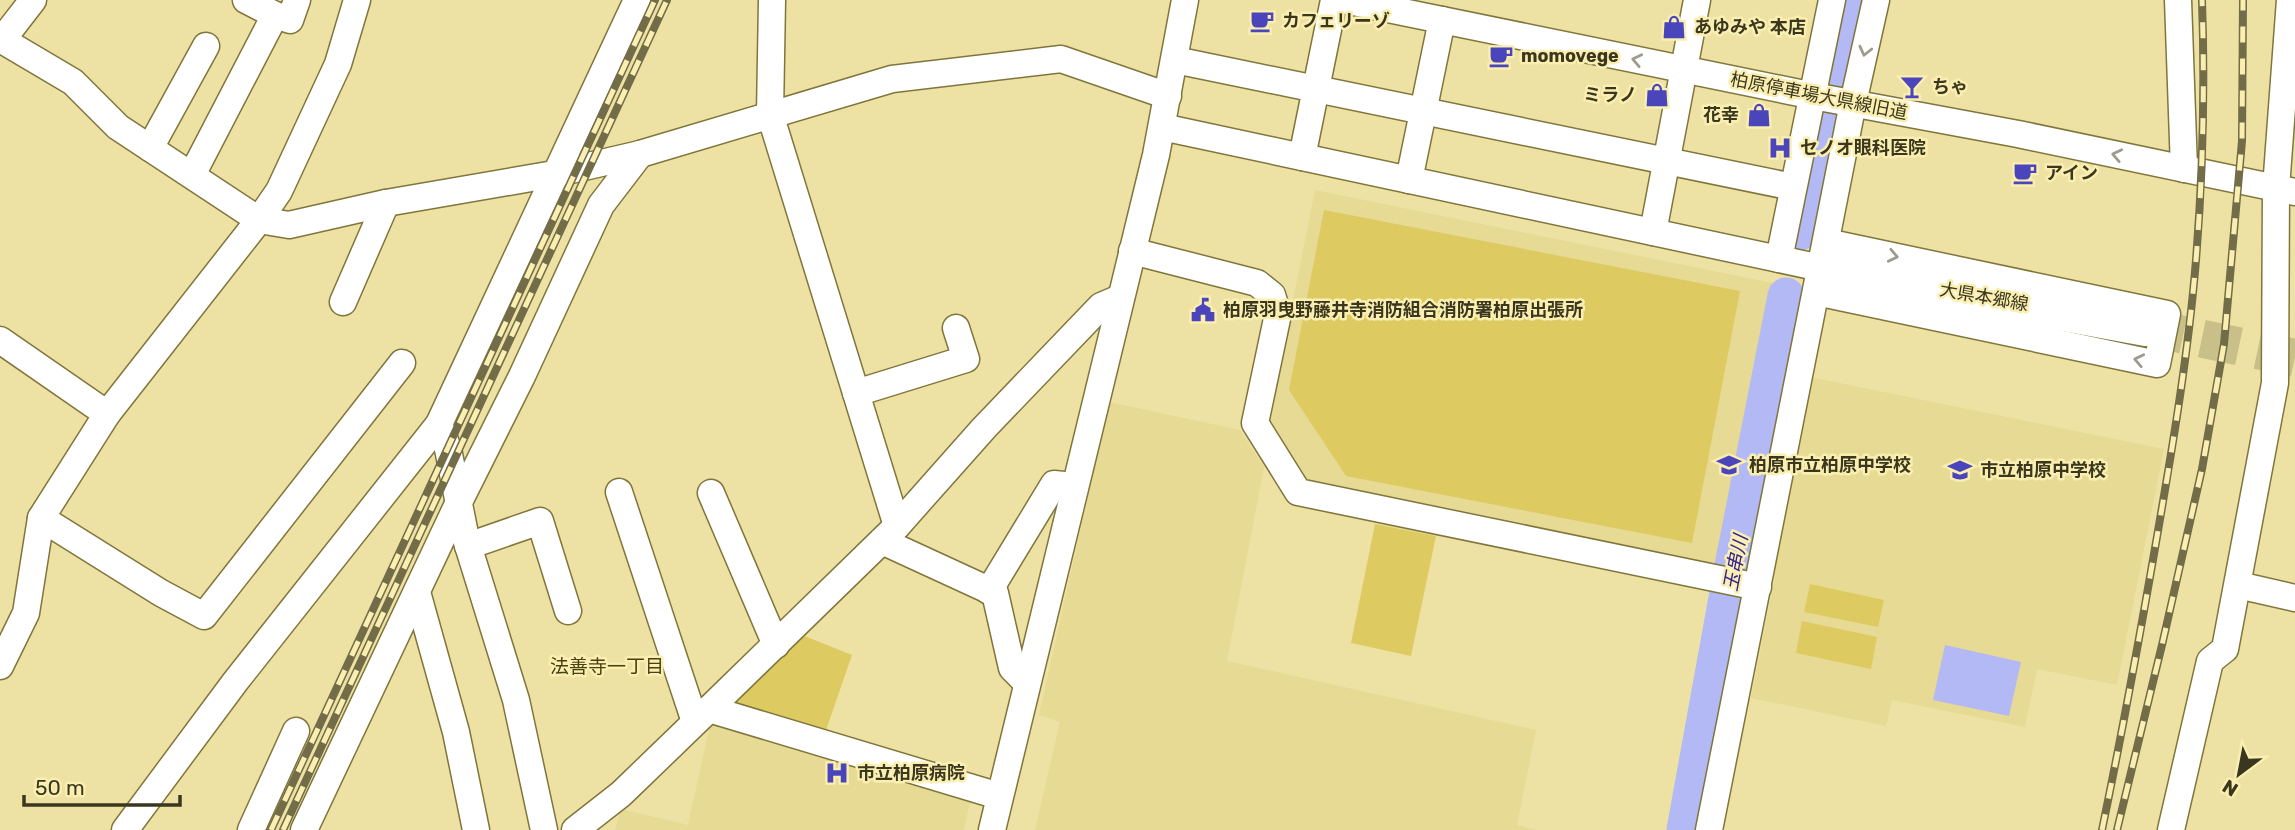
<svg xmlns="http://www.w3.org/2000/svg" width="2295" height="830" font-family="Rubik,'Noto Sans JP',sans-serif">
<rect width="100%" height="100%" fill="#ede2a4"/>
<g fill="#e6da94">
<path d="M1315,190L1787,286L1771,369L2164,449L2117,685L2037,669L2025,727L1892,700L1886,726L1751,698L1775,577L1308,482L1269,421Z"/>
<path d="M1109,402L1240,430L1264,467L1227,661L1536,730L1517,825L1537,830H1035L1060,722L1039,715Z"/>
<path d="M711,720L972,792L964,830H615L621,809L688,825Z"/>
</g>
<g fill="#ddcb61">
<path d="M1324,210L1740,291L1692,543L1346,476L1289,390Z"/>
<path d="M1375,524L1436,536L1411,656L1351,643Z"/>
<path d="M1810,584L1884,600L1878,627L1804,612Z"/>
<path d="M1802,621L1877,637L1871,669L1796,653Z"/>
<path d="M797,633L852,655L825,733L723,703Z"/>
</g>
<path fill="#b2b9f5" d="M1945,645L2021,662L2009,716L1933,700Z"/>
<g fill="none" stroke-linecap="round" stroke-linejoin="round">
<g stroke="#b2b9f5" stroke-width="37">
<path d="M1800,232L1821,122L1841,73L1856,0"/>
<path d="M1685,830L1731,576L1786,296"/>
</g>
<path stroke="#c9c089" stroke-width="38" stroke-dasharray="38 19" stroke-linecap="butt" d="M2146,327L2295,358"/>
<g stroke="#80753b" stroke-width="29">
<g id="minor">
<path d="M33,0L2,40L73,82L118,127L259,220L289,225L386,203L554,174L640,154L892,79L1061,59L1168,96"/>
<path d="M772,0L770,114L897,526"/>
<path d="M1344,0L1824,98L2018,134L2295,192"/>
<path d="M2178,0L2184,169"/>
<path d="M275,15L290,20L297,0"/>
<path d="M1175,60L1793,187"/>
<path d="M1162,127L1821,268"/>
<path d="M150,148L206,46"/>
<path d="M1302,157L1334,0"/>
<path d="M192,175L275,15L246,0"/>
<path d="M1409,180L1442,20"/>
<path d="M1653,232L1697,0"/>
<path d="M1132,251L1257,283L1272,295L1278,314L1255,423L1298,492L1758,587"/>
<path d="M1779,259L1832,0"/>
<path d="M1816,292L2157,364L2167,314L1826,242"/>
<path d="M343,302L386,203"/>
<path d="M0,340L107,414"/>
<path d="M856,393L966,359L956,328"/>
<path d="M439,424L448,449L466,539L516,700L544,830"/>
<path d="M619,492L695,722"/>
<path d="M711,493L776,645"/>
<path d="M41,518L161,593L204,616L402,363"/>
<path d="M882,541L995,593L1012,668L1027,683"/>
<path d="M468,546L540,521L568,611"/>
<path d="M2238,585L2295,598"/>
<path d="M989,591L1054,484L1074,486"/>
<path d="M417,592L456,732L476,830"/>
<path d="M0,666L26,613L41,518L107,414L259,220L279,191L338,64L357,0"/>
<path d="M709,709L897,526L984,428L1101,306L1120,298"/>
<path d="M125,830L235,682L439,424L637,0"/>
<path d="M251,830L296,731"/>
<path d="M304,830L458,504L522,376L601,205L640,154"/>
<path d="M575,830L621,794L709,709L999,796"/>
<path d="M992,830L1156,155L1185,0"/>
<path d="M1709,830L1853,103L1876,0"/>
<path d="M2171,830L2210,661L2225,649L2275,383L2276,188L2290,0"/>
</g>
</g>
<g stroke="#80753b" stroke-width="41">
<path id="highway" d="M1821,268L2146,327"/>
</g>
<use href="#minor" stroke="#fff" stroke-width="26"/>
<use href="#highway" stroke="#fff" stroke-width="38"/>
<g stroke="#726c48" stroke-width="8">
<g id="rail">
<path d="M271,830L655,0"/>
<path d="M283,830L667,0"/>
<path d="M2102,830C2121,738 2138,646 2154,554C2171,456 2188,358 2196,260C2203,173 2205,87 2202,0"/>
<path d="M2117,830L2162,645L2202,469L2224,344L2242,141L2243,0"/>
</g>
</g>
<use href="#rail" stroke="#faefb1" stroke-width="5" stroke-dasharray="16" stroke-linecap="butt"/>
</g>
<defs><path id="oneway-chevron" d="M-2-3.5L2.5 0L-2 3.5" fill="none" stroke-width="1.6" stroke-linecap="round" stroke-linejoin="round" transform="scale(1.75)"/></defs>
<g stroke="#9d9b8e">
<use href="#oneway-chevron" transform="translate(1865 51) rotate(103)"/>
<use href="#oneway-chevron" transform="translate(1637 60) rotate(-168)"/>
<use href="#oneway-chevron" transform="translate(2117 155) rotate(-168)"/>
<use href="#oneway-chevron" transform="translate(1893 256) rotate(12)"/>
<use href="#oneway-chevron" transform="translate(2139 360) rotate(-168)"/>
</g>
<defs>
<g id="cafe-bare" transform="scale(1.89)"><path d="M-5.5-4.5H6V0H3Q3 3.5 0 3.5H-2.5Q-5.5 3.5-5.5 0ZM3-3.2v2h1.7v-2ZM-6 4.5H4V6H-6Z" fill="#4b45bc" stroke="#faefb1" stroke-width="2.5" paint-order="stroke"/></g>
<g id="shop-bare" transform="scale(1.89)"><path d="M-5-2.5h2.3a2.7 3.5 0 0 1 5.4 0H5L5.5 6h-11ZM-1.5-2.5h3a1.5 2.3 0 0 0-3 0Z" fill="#4b45bc" stroke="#faefb1" stroke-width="2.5" paint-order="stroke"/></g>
<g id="bar-bare" transform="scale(1.89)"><path d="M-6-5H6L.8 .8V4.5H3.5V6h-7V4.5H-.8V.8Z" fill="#4b45bc" stroke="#faefb1" stroke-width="2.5" paint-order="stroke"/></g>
<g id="hospital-bare" transform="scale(1.89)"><path d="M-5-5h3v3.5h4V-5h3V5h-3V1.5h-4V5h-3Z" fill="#4b45bc" stroke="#faefb1" stroke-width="2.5" paint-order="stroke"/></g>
<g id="civic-bare" transform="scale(1.89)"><path d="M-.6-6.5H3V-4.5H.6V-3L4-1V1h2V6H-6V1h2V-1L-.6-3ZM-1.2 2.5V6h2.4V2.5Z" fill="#4b45bc" stroke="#faefb1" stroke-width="2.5" paint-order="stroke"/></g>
<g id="school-bare" transform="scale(1.89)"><path d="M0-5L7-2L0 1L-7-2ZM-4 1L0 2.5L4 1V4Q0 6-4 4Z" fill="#4b45bc" stroke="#faefb1" stroke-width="2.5" paint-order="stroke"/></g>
</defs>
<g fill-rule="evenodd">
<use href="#cafe-bare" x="1262" y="21"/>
<use href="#shop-bare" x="1674" y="27"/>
<use href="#cafe-bare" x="1501" y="56"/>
<use href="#bar-bare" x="1912" y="87"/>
<use href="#shop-bare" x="1657" y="95"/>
<use href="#shop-bare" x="1759" y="115"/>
<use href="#hospital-bare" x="1780" y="148"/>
<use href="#cafe-bare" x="2025" y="173"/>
<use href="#civic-bare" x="1203" y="310"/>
<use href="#school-bare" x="1729" y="465"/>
<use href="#school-bare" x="1960" y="470"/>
<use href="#hospital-bare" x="837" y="773"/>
</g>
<g text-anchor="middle" stroke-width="5" stroke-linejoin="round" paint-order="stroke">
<g font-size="18" font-weight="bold" fill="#3b371e" stroke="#faefb1" text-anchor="start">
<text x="1282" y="27">カフェリーゾ</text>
<text x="1694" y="33">あゆみや 本店</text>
<text x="1521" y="62">momovege</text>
<text x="1932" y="93">ちゃ</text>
<text x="1637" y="101" text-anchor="end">ミラノ</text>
<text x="1739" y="121" text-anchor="end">花幸</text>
<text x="1800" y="154">セノオ眼科医院</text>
<text x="2045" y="179">アイン</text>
<text x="1223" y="316">柏原羽曳野藤井寺消防組合消防署柏原出張所</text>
<text x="1749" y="471">柏原市立柏原中学校</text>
<text x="1980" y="476">市立柏原中学校</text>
<text x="857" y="779">市立柏原病院</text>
</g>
<g font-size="18" fill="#3b371e" stroke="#faefb1">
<text transform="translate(1819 96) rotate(11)" y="6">柏原停車場大県線旧道</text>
<text transform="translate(1984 297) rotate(10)" y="6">大県本郷線</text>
</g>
<g font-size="19" font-style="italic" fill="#312191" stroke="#faefb1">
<text transform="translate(1735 563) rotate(-79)" y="7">玉串川</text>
</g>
<g font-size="19" fill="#494113" stroke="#faefb1">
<text x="607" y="673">法善寺一丁目</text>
</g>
</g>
<g transform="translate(2239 774) rotate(212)" stroke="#faefb1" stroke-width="5" paint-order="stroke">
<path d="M0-5L12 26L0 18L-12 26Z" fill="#3b371e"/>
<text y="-10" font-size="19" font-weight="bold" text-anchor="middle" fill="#3b371e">N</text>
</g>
<path d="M24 795v10h156v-10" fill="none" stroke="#3b371e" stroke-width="3.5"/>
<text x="35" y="795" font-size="21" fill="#3b371e" stroke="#faefb1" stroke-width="5" paint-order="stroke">50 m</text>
</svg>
